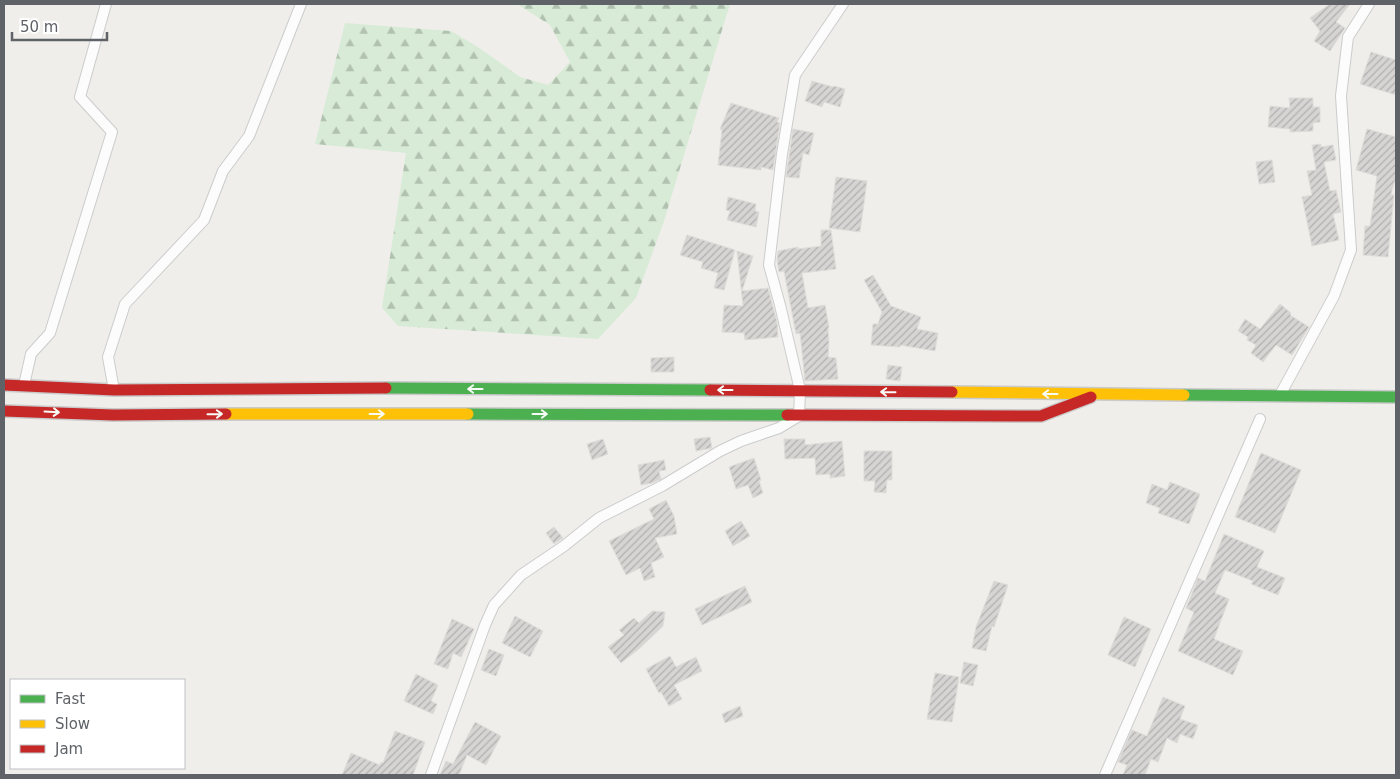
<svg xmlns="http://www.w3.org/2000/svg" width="1400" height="779" font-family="'DejaVu Sans',sans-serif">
<defs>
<pattern id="forest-firs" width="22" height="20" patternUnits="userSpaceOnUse" patternTransform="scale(1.25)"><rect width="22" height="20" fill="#d8ebd6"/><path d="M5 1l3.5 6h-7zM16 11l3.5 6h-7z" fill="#b2c2b1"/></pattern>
<pattern id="building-hatch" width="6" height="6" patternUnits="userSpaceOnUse" patternTransform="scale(1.25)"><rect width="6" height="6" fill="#d6d5d3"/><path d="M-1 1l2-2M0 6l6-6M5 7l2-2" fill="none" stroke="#b1b0af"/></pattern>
</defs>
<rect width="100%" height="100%" fill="#efeeea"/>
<path fill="url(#forest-firs)" d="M517,4H730L663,224L636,298L598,339L398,326L382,308L406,153L315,144L345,23L451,31L478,47L520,77L548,85L570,62L550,25Z"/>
<g fill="url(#building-hatch)" stroke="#deddd9">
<path d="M1330,4H1350L1336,22L1345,28L1330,51L1314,41L1320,31L1310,18Z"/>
<path d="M1371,52L1396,60V95L1360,84Z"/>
<path d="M812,81L833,87L834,86L845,89L840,107L824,102L822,107L805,101Z"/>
<path d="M1289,98H1313V107H1320V122L1313,123V131L1290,132V129L1268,127L1270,106L1290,108Z"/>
<path d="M731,103L779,118L777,122L780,123L773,170L761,167V170L718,165L722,130L720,129Z"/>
<path d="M793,129L814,133L809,155L803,153L799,178L786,177Z"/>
<path d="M1367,129L1396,137V177L1391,194L1394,195L1388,257L1363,255L1365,226H1370L1377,176L1356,170Z"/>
<path d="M1321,144V147L1333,145L1336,160L1324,162L1330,191L1336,190L1341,212L1333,214L1339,240L1312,246L1302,197L1312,195L1307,171L1316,170L1312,145Z"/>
<path d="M1272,160L1275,182L1259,184L1256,162Z"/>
<path d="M836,177L867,181L860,232L829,228Z"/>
<path d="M728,197L756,204L755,211L759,212L756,227L727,220L730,211L726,210Z"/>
<path d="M821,230H831L836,269L802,273L808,308L825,305L829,327L828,328L829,343L828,357L836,358L838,379L805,381L800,333L796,334L784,271L779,272L777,260L778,251L798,247V249L821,246Z"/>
<path d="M687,235L735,250L724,290L714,288L718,273L701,268L703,262L680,255Z"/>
<path d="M737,251L753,256L742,291L768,288L777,322L778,337L745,340L744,333L722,332L724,305L743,306Z"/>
<path d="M873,275L891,306L921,317L917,329L938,333L935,351L900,345V347L871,345L873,324H878L882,312L864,280Z"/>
<path d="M1280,304L1291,313L1290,315L1309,327L1292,355L1276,345L1263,362L1251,353L1256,345L1247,340L1248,337L1238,331L1245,319L1260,329Z"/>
<path d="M674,357V372H651V358Z"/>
<path d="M888,365L902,367L900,381L886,379Z"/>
<path d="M710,437L712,448L696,451L694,439Z"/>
<path d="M603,439L608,454L592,460L587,444Z"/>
<path d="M784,439H805V445L842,441L845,476L830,478V474L816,475L815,458L785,459Z"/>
<path d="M864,451H892V480H887L886,493L874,492L875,481H864Z"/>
<path d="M1261,453L1301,470L1275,533L1235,517Z"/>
<path d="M754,458L761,480L759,481L763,493L753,498L748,485L736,489L729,467Z"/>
<path d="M664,460L666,470L659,471L661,479L652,483L641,485L638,465Z"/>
<path d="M1170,482L1200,494L1189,524L1158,513L1160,508L1146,503L1152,484L1167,490Z"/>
<path d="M666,500L674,516L677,534L655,538L664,557L651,563L655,577L644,581L640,568L626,575L609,541L654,519L649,509Z"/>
<path d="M741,521L750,536L733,546L725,531Z"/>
<path d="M554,527L563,538L554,544L546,533Z"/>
<path d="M1224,534L1264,551L1257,567L1285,578L1278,595L1251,584L1253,581L1225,570L1215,593L1229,599L1214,639L1243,651L1233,675L1178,651L1194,612L1186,608L1193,591L1198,578L1205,581Z"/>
<path d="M994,581L1008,585L994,627L992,626L986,651L972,648L976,627Z"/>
<path d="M745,586L752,602L702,625L695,609Z"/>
<path d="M652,611L665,612L663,626L640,648L621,663L608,647L624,635L619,630L634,618L639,623Z"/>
<path d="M515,616L543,631L530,657L502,643Z"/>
<path d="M1124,617L1151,629L1135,667L1108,655Z"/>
<path d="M452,619L474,629L461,657L453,653L448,669L434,664Z"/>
<path d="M489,649L504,655L496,676L481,670Z"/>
<path d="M670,656L676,667L696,657L702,671L674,685L682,699L669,706L661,692L659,693L646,669Z"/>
<path d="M964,662L978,665L973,686L960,683Z"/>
<path d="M935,673L959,677L952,722L927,719Z"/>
<path d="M416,674L438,685L431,701L437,704L433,714L404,701Z"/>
<path d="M1163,697L1185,706L1180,719L1198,725L1193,739L1180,734L1177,743L1167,738L1158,762L1151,759L1145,775H1123L1127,765L1118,762L1132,730L1147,736Z"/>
<path d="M740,706L743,716L725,723L722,714Z"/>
<path d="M475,722L501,736L486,765L467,755L459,775H440L446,761L453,764Z"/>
<path d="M395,731L425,742L413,775H342L351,753L380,765L381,762L383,763Z"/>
</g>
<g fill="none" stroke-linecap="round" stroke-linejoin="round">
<g stroke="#cbcccc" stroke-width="12">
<g id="street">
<path d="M24,385L31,354L50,333L112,132L80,97L106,4"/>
<path d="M114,390L108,357L125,304L204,220L223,171L249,136L301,4"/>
<path d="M1280,395L1334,296L1351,250L1341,96L1348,37L1369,4"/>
<path d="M431,775L485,625L494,605L521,575L564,546L599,518L662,486L720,451L741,441L779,428L799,416L800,390L780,305L769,265L782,154L795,75L843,4"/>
<path d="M1105,775L1260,419"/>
</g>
</g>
<g stroke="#cacacb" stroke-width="14">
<g id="fast">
<path d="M386,388L710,390"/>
<path d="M1184,395L1396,397"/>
<path d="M468,414L787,415"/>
</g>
</g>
<g stroke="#cacacb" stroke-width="14">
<g id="slow">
<path d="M952,392L1184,395"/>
<path d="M226,414H468"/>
</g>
</g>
<g stroke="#cacacb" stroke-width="14">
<g id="jam">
<path d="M4,385L114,390L386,388"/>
<path d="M710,390L952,392"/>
<path d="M4,411L113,415L226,414"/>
<path d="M787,415L1041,416L1091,397"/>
</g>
</g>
<use href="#street" stroke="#fdfcfc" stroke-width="10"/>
<use href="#fast" stroke="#4caf50" stroke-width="11"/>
<use href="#slow" stroke="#ffc107" stroke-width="11"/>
<use href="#jam" stroke="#c62828" stroke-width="11"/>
</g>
<defs><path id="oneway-shaft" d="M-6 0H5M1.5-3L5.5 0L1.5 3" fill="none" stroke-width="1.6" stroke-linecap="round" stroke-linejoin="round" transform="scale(1.25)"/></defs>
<g stroke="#f6fbf6">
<use href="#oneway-shaft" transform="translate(475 389) rotate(-180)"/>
<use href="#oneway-shaft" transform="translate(725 390) rotate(-180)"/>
<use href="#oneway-shaft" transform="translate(888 392) rotate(-179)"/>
<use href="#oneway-shaft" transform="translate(1050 394) rotate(-180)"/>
<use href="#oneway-shaft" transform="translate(52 412) rotate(3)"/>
<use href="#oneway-shaft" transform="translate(215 414) rotate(-1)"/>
<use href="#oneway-shaft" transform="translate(377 414)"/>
<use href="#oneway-shaft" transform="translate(540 414)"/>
</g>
<rect width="1400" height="779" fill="none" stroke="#5f6368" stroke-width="10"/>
<rect x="10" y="679" width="175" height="90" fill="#ffffff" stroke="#bfc1c3"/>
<rect x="20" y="695" width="25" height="8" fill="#4caf50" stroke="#bfc1c3"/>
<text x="55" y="704" font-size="15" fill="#5f6368">Fast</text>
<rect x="20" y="720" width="25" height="8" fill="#ffc107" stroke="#bfc1c3"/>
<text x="55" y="729" font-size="15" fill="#5f6368">Slow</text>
<rect x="20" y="745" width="25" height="8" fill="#c62828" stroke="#bfc1c3"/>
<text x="55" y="754" font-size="15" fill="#5f6368">Jam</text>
<path d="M12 32v8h95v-8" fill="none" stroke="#5f6368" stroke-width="2.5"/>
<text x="20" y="32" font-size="15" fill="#5f6368" stroke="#ffffff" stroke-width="4" paint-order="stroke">50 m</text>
</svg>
